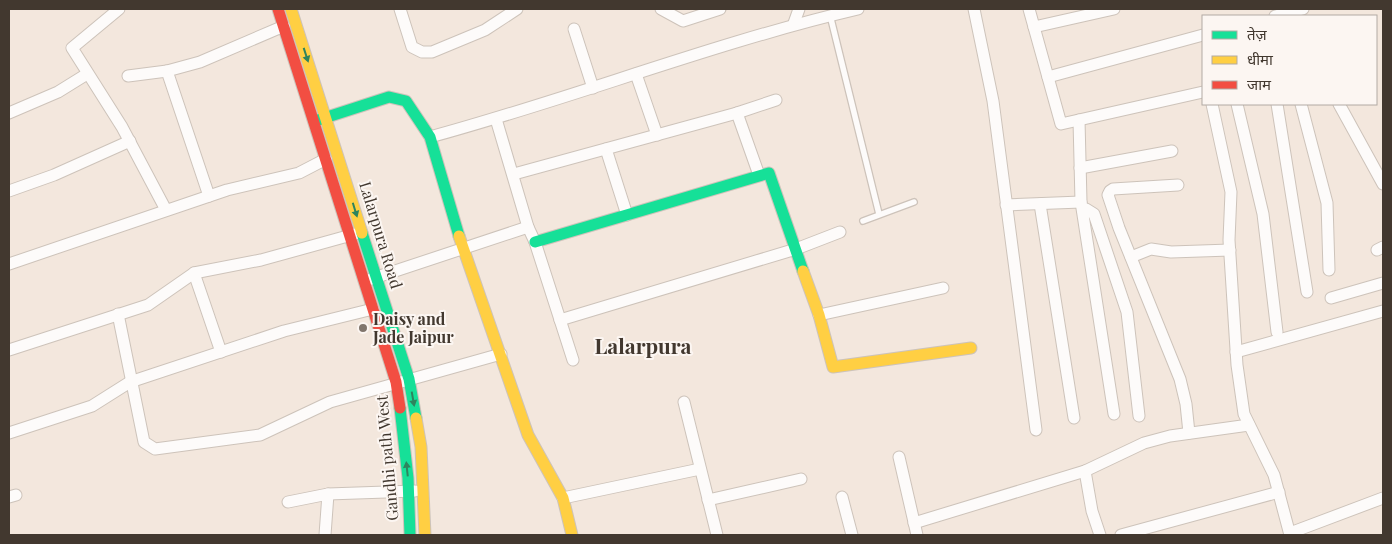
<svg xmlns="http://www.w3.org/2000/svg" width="1392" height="544" font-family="'Playfair Display','Noto Sans Devanagari',serif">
<rect width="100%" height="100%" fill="#f3e7dd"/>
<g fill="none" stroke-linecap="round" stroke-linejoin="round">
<g stroke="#cdc3ba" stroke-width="8">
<g id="lane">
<path d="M830,15L879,214"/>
<path d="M863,221L914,202"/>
</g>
</g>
<g stroke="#cdc3ba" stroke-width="13">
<g id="street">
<path d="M119,9L72,48L122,127L166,210"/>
<path d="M400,9L412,47L422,52H432L485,30L517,9"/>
<path d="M661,9L683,21L720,9"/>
<path d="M974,9L993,101L1036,430"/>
<path d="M1029,9L1061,124L1203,92"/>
<path d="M1275,16L1303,9"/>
<path d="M794,23L799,9"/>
<path d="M1034,27L1114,9"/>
<path d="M574,29L593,88"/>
<path d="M167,71L209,196"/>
<path d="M636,74L657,135"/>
<path d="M128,76L167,71L200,62L284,26"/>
<path d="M1048,77L1203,35"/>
<path d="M1212,104L1231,192L1229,240L1237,365L1244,414L1274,475L1290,535"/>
<path d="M1237,104L1263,214L1277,332"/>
<path d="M1277,104L1307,292"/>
<path d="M1301,104L1327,203L1329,270"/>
<path d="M1339,104L1383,184"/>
<path d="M9,113L58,92L87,74"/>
<path d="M737,113L759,175"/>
<path d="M496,119L528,227L535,242L573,360"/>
<path d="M1079,120L1081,202L1114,414"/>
<path d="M430,137C574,98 713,43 858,9"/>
<path d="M606,149L627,215"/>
<path d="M1080,168L1172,151"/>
<path d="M514,174L737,113L776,100"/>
<path d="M1178,185L1113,189L1110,191L1108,195L1119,228L1180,379L1186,404L1189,433"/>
<path d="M9,191L54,175L130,141"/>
<path d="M1040,204L1074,418"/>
<path d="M1006,205L1081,202"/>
<path d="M1083,210L1086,209L1094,214L1127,312L1139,416"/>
<path d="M1377,250L1383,247"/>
<path d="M1131,257L1151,249L1171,252L1230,250"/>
<path d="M9,264L227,190L299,173L326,159"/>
<path d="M194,273L221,352"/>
<path d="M371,279L528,227"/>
<path d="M1331,298L1383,283"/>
<path d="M118,314L144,442L155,449L260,435L330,402L501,354"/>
<path d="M819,315L943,288"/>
<path d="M560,320L796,249L840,232"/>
<path d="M9,350L148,305L194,273L261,260L355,234"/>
<path d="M1236,352L1383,311"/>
<path d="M684,402L717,535"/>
<path d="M9,433L92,406L130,382L284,331L373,309"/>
<path d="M899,457L917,535"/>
<path d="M1085,471L1092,511L1100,535"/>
<path d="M9,497L16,495"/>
<path d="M842,497L852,535"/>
<path d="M563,498L700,469"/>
<path d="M708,500L801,479"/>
<path d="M288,502L328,494L415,491"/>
<path d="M914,523L1085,471L1144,443L1170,436L1249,425"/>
<path d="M1290,533L1383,498"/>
<path d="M325,535L328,494"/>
<path d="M1121,535L1279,492"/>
</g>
</g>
<g stroke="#cdc3ba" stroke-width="13">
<g id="fast">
<path d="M315,121L389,97L406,101L430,137L459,236"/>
<path d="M362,233L409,379L416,418"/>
<path d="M535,242L769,173L803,271"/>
<path d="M400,408L408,478L410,535"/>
</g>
</g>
<g stroke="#cdc3ba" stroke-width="13">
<g id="slow">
<path d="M291,9L362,233"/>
<path d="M459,236L528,435L563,498L572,535"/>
<path d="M803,271L819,315L833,367L971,348"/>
<path d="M416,418L421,447L425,535"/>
</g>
</g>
<g stroke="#cdc3ba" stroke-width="13">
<path id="jam" d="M278,9L396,382L400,408"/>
</g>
<use href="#lane" stroke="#fdfbfa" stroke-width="5.5"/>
<use href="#street" stroke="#fdfbfa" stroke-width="11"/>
<use href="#fast" stroke="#16e098" stroke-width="11"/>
<use href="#slow" stroke="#ffcf43" stroke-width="11"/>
<use href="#jam" stroke="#f24e42" stroke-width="11"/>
</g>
<defs><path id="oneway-solid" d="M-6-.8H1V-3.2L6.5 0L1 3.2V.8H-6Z" transform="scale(1.25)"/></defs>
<g fill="#2e845e">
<use href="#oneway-solid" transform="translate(306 55) rotate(72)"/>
<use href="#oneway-solid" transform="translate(355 210) rotate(73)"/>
<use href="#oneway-solid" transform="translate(413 399) rotate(80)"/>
<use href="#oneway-solid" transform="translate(407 469) rotate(-96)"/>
</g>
<circle fill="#80756c" stroke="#fcf6f2" stroke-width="2" cx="363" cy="328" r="5"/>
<g text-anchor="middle" stroke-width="4" stroke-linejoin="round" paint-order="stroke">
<g font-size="16" fill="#42382f" stroke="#fcf6f2">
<text transform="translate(381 235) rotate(73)" y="6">Lalarpura Road</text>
<text transform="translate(387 458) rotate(-95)" y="6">Gandhi path West</text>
</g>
<g font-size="16" font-weight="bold" fill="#42382f" stroke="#fcf6f2" text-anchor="start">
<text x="373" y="325">Daisy and<tspan x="373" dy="18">Jade Jaipur</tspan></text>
</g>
<g font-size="21" font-weight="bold" fill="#42382f" stroke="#fcf6f2">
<text x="643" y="354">Lalarpura</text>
</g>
</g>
<rect width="1392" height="544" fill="none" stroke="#42382f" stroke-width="20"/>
<rect x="1202" y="15" width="175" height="90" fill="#fcf6f2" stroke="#b2aaa4"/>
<rect x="1212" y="31" width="25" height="8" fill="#16e098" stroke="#b2aaa4"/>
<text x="1247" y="40" font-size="15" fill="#42382f">तेज़</text>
<rect x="1212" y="56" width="25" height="8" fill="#ffcf43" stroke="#b2aaa4"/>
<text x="1247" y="65" font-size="15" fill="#42382f">धीमा</text>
<rect x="1212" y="81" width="25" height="8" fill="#f24e42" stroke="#b2aaa4"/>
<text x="1247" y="90" font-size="15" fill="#42382f">जाम</text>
</svg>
